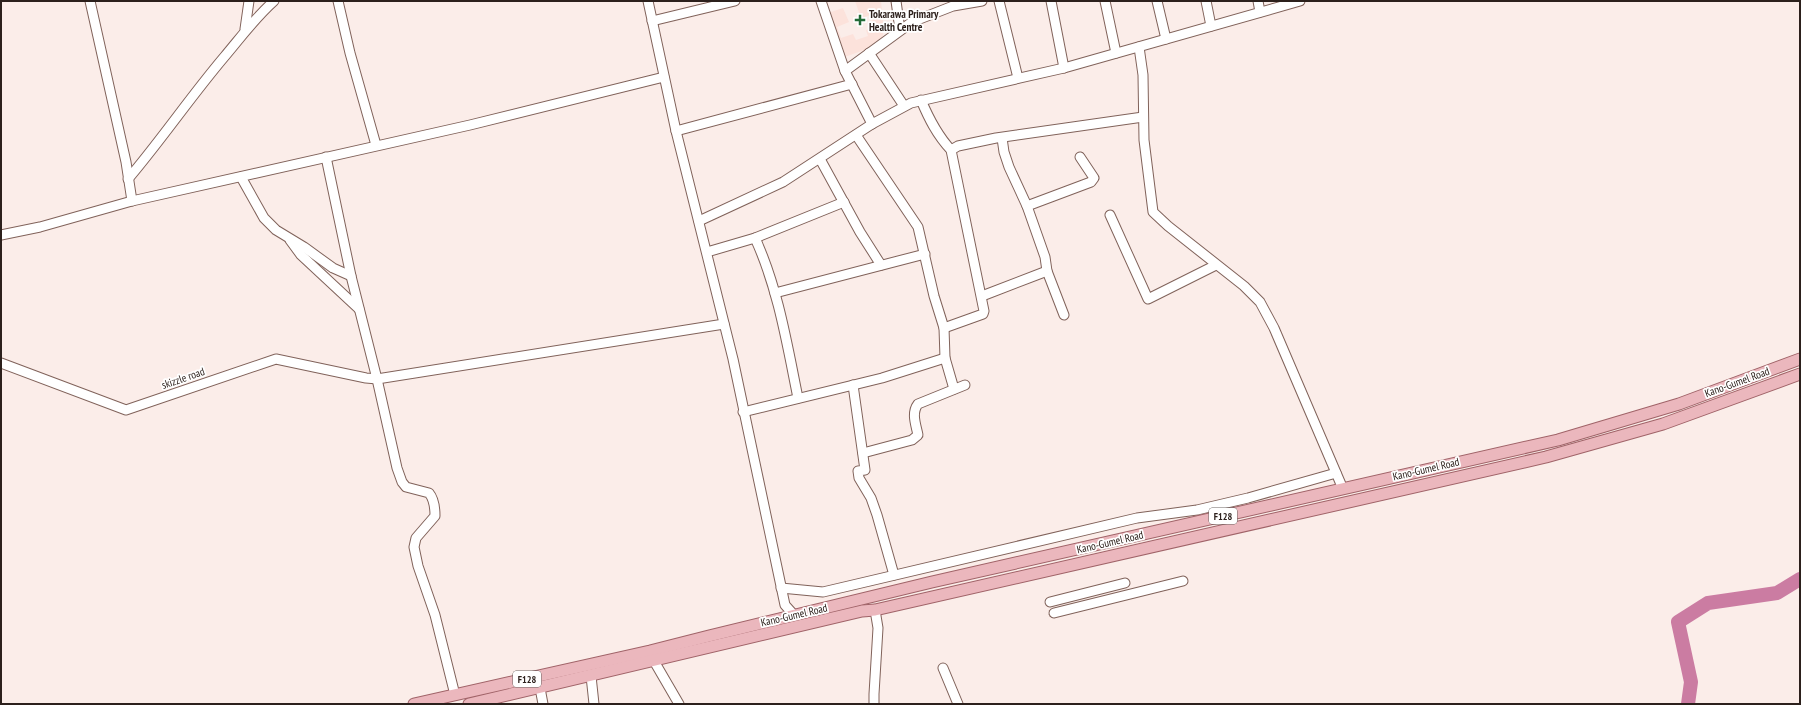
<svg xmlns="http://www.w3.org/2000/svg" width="1801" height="705" font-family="'PT Sans Narrow',sans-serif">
<rect width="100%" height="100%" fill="#fbede9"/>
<path fill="#fce2db" d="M816,1H824L828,13L843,8L849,22L837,27L841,38L853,34L856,40L868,36L866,30L874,27L871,15L861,18L855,1H881L884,29L881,44L839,59Z"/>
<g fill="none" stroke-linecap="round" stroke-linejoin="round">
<path stroke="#cb7ca2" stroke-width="14" d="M1688,704L1691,682L1678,622L1708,603L1777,593L1800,579"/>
<g stroke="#80625a" stroke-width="11">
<g id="minor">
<path d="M90,1L126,162L132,201"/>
<path d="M338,1L350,53L376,145"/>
<path d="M648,1L676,131L733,359L785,605L794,615"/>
<path d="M821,1L845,71L872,124"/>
<path d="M896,1L900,30"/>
<path d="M999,1L1018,78"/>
<path d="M1051,1L1064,68"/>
<path d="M1105,1L1116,53"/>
<path d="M1157,1L1166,39"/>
<path d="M1206,1L1211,26"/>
<path d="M1258,1L1260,12"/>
<path d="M652,21L735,1"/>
<path d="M245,29L249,1"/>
<path d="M1139,47L1143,75L1144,140L1153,212L1168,226L1244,286L1260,302L1274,328L1343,489"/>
<path d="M869,53L904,106"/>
<path d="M845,71L912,22L953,6L982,1"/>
<path d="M921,100C929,119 937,135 951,150L984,311L983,314L944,328"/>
<path d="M676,131L852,84"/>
<path d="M856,135L918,227L934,296L944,328L945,358L954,389"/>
<path d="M1002,138L1004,152L1009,167L1027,206L1045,257L1047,271L1064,315"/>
<path d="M951,150L958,146L996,138L1143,117"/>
<path d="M326,157L351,276L377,379L397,468L402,482L406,487L429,493C434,499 435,509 435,516L416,538L414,547L418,566L435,615L455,695"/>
<path d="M820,159L860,232L881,265"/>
<path d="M241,177L264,218L276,230L304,247L333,268L351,276"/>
<path d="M128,179C162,139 191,96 225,56C241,37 255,18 274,1"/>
<path d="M1027,206L1091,182L1094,178L1080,157"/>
<path d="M1110,215L1148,299L1216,265"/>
<path d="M699,221L783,182L872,124L911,103L1064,68L1300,1"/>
<path d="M1,235L40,227L132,201L470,125L664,77"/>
<path d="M755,238C778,288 787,344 798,398"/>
<path d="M290,240L301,255L359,309"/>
<path d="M707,252L755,238L844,202"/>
<path d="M775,293L925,254"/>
<path d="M982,296L1047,271"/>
<path d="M1,363L126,410L276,359L366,378L377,379L724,324"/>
<path d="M853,385L865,470L858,471L859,478L871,498L877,515L894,575"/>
<path d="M743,412L882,378L945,358"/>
<path d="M863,453L912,440L918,435C916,425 911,413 918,404L965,385"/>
<path d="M781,588L823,592L1137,518L1197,510L1248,498L1336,473"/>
<path d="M1050,602L1125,583"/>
<path d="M1054,613L1183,581"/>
<path d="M654,661L679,704"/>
<path d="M943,668L958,704"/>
<path d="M591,676L594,704"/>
<path d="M540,688L543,704"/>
<path d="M874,704V694L878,628L875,610"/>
</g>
</g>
<g stroke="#a06368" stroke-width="13">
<g id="major">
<path d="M414,704L650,651L709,636L932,582L1558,440L1679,404L1800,359"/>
<path d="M469,704L862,611L875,610L1546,457L1663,424L1800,374"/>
</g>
</g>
<use href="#minor" stroke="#fff" stroke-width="9"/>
<use href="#major" stroke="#ebb7bd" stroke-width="11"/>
</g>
<path fill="#226a37" stroke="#fff" stroke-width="1.5" d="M858 14h4v4h4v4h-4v4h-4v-4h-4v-4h4z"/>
<g text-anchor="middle" stroke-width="3.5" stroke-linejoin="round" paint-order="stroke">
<g fill="#fff" stroke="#6b6360" stroke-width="1">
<rect x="1209" y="508" width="28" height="16" rx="3"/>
<rect x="513" y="671" width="28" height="16" rx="3"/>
</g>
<g font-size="10" font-weight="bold" fill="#2c201c">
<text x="1223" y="520">F128</text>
<text x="527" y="683">F128</text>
</g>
<g font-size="11" font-weight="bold" fill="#2c201c" stroke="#fff" text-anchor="start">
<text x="869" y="18">Tokarawa Primary<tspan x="869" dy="13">Health Centre</tspan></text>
</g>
<g font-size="11" fill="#2c201c" stroke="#fff">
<text transform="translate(183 378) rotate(-19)" y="4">skizzle road</text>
<text transform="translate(1737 382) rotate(-20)" y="4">Kano-Gumel Road</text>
<text transform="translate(1426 469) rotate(-13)" y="4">Kano-Gumel Road</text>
<text transform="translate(1110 542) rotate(-13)" y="4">Kano-Gumel Road</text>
<text transform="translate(794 615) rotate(-13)" y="4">Kano-Gumel Road</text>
</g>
</g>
<rect width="1801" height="705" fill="none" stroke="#2c201c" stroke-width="4"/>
</svg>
